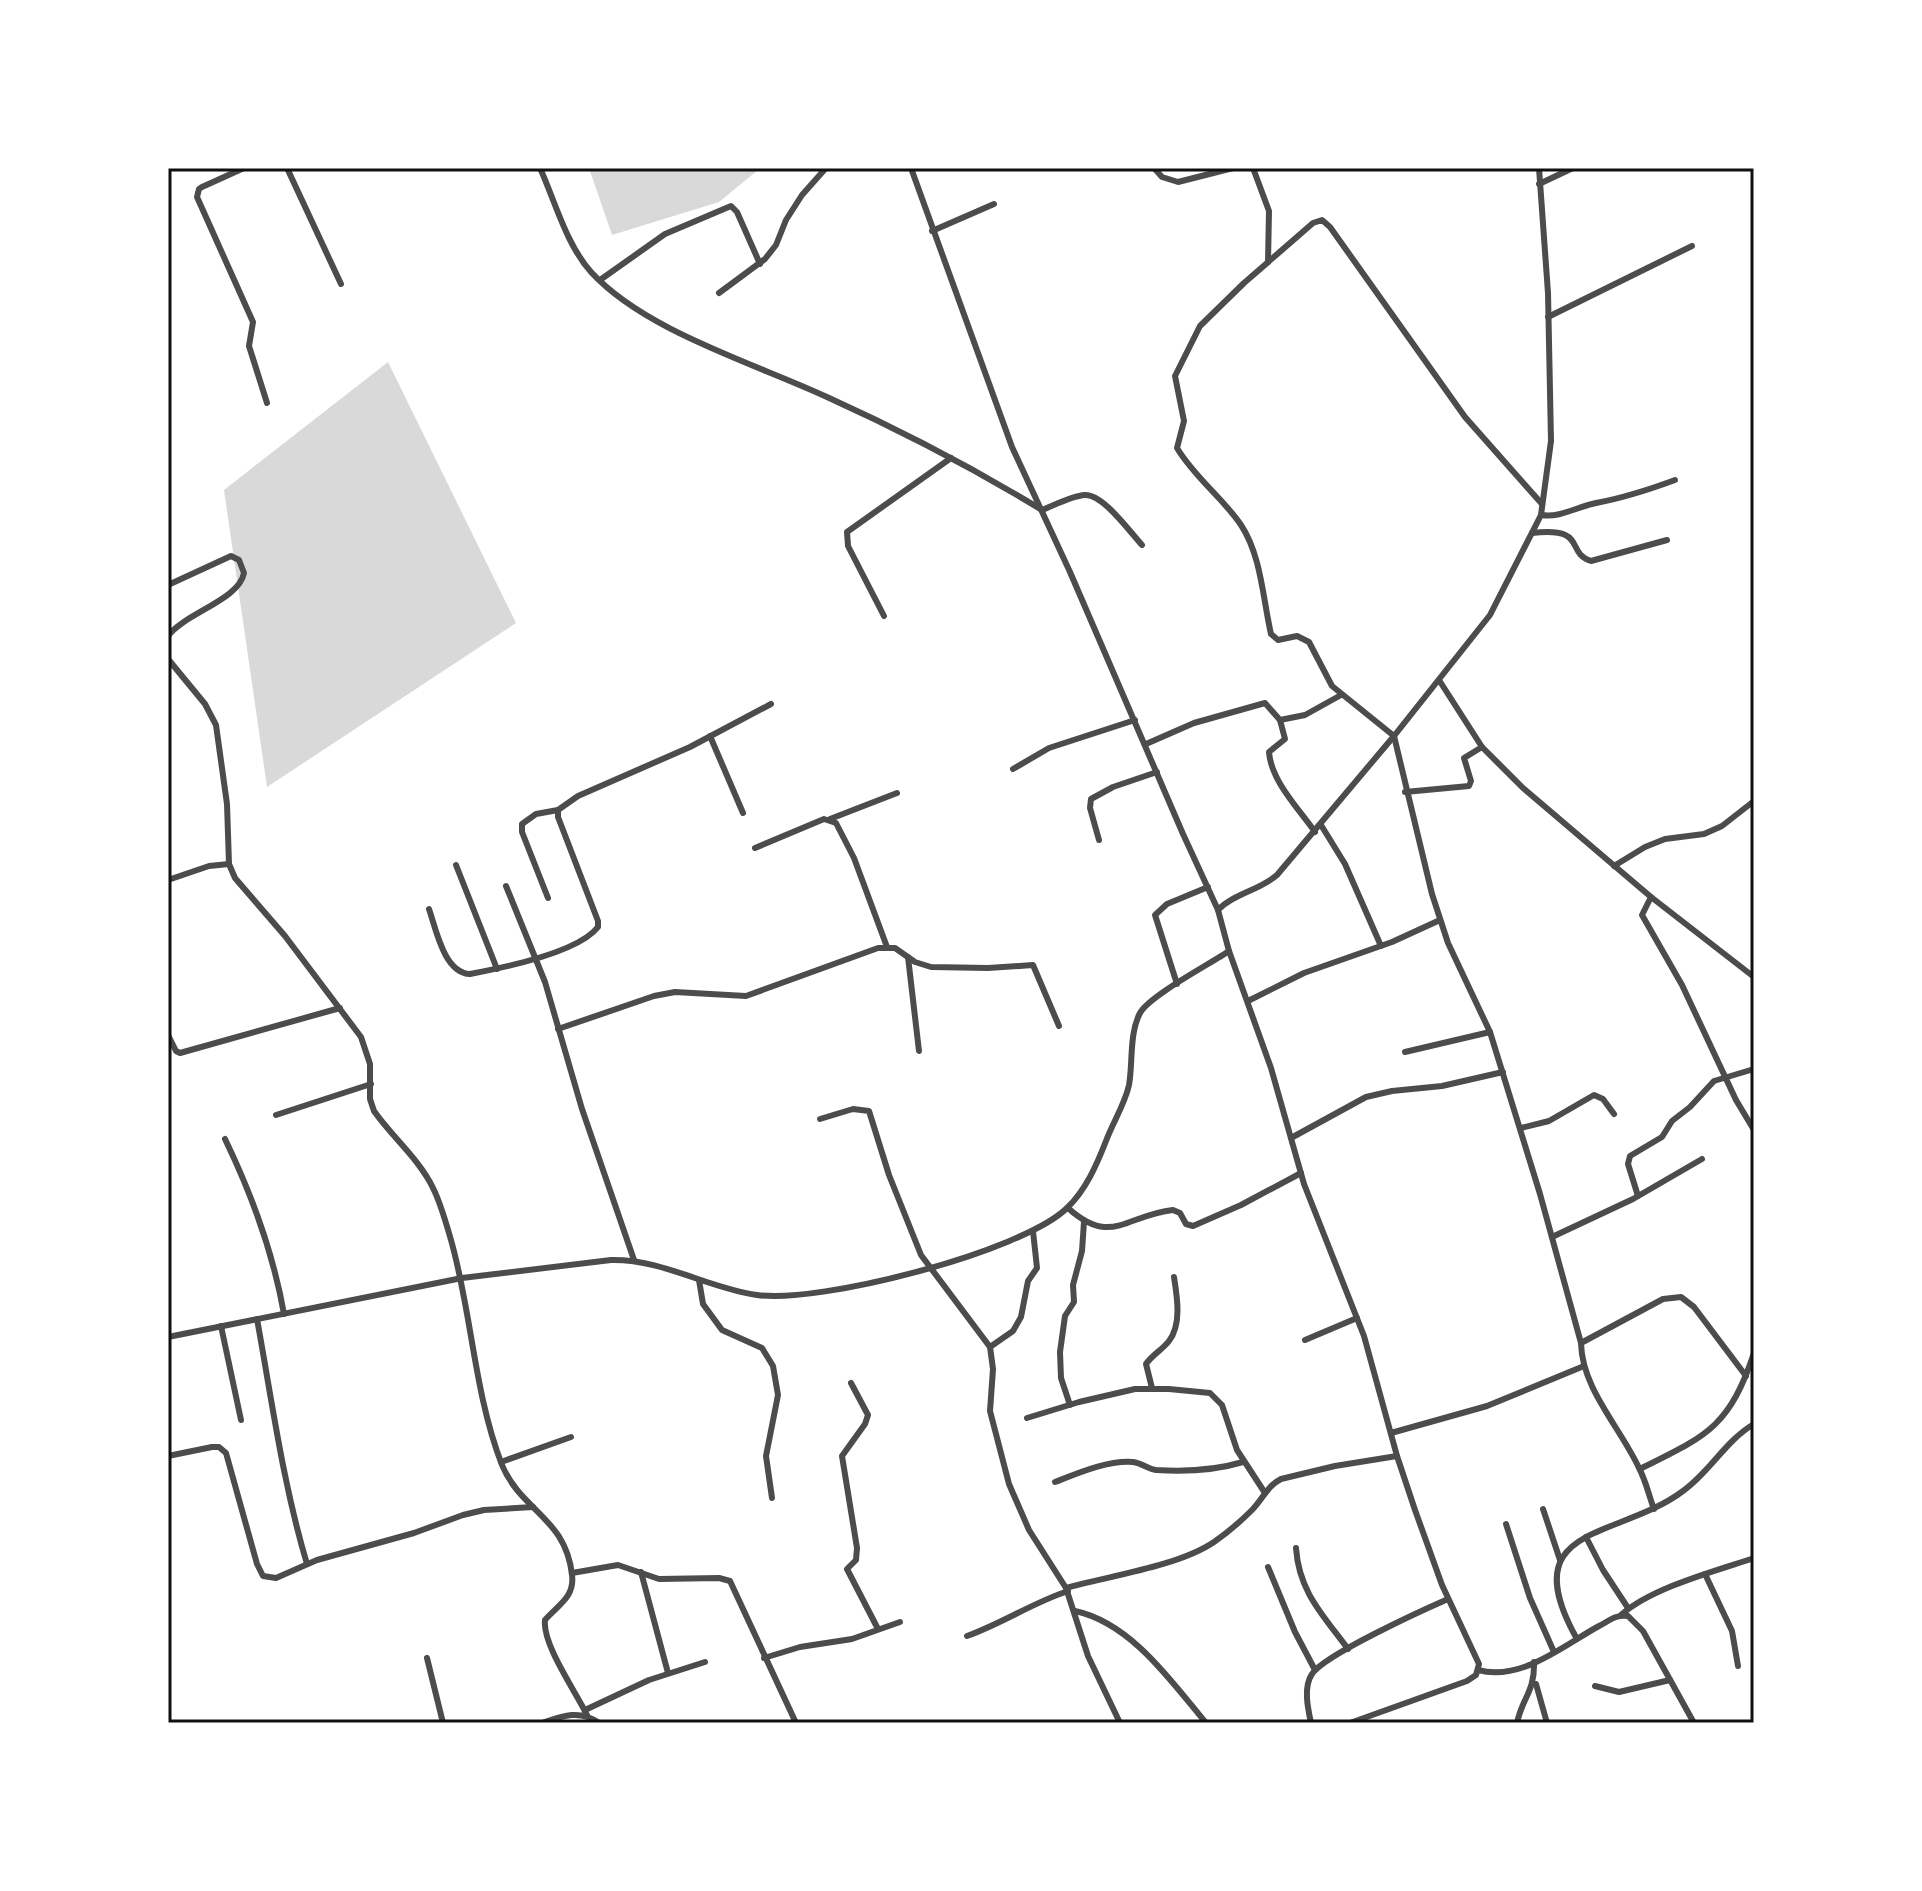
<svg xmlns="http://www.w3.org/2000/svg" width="1922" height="1891" font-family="Georgia,serif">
<rect width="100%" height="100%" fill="#fff"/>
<g fill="#d9d9d9">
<path d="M589,168H758V170L719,202L612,235Z"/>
<path d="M388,362L516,623L267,787L224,490Z"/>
</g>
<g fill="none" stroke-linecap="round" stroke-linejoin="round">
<g stroke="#4c4c4c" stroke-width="6">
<path d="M244,168L202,187L199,189L197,197L253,322L249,346L267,403"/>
<path d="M287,168L341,284"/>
<path d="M540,168C555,201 566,244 591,272C645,331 754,363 827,397C900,430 973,468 1042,510C1055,505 1071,496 1085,495C1103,494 1130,532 1142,545"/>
<path d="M911,168L1012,447L1070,572L1183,834L1218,910"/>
<path d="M1154,168L1162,177L1178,182L1233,168"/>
<path d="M1253,168L1269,211L1268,262"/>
<path d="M1539,184L1573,168"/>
<path d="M932,231L994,204"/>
<path d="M600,280L665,234L731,206L737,212L760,264"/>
<path d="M719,293L765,259L776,245L786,220L802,195L826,168"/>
<path d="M1548,317L1692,246"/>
<path d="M1542,504L1465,417L1330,227L1322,220L1313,223L1244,283L1200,326L1175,376L1184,421L1177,448C1195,478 1223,498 1241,525C1261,555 1263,599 1271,634L1278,640L1297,636L1309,642L1332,686L1394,736L1432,894L1448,943L1490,1032L1540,1194L1581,1343"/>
<path d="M1541,515C1561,518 1576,507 1596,503C1623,498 1648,490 1675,480"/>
<path d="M1532,533C1589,527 1564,552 1591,561L1667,540"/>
<path d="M168,585L231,556L239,560L244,573C239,600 185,613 168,636"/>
<path d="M884,616L848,546L847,532L951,458"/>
<path d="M168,659L205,704L216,725L227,804L229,864L235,878L285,936L361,1037L370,1064V1099L374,1111C393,1138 419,1159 433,1188C441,1204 446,1223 451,1240C472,1314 474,1393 502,1465C521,1511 566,1518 572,1575C575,1597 558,1605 545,1620C542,1644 576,1692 587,1715"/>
<path d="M1439,680L1482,747L1523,788L1651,897L1754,977"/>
<path d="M1280,720L1285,739L1269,752C1271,781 1299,809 1315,832"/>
<path d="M710,736L743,813"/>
<path d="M1146,744L1194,723L1265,703L1280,720L1305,715L1341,695"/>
<path d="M1013,769L1049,748L1135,720"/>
<path d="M1405,792L1469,786L1471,781L1464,758L1482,747"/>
<path d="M830,819L897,793"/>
<path d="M1321,825L1345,864L1381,946"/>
<path d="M1099,840L1090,808L1091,799L1113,787L1157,772"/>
<path d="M755,848L824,819L836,823L854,858L887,947"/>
<path d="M456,865L497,969"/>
<path d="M1614,866L1645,847L1665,839L1704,834L1722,826L1754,801"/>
<path d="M168,880L209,866L229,864"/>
<path d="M506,886L545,982L582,1109L634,1260"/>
<path d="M1651,897L1642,915L1682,985L1736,1100L1754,1130"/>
<path d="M548,898L522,832V824L536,814L558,810"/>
<path d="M429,909C436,929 444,973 470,974C502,968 578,953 598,927V921L558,817V810L578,796L690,747L771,704"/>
<path d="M908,957L919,1051"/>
<path d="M1177,984L1155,915L1167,904L1208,887"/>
<path d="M1248,1001L1304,973L1392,942L1440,920"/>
<path d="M558,1029L654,996L675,992L746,996L878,948H895L915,962L931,967L988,968L1033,965L1059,1026"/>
<path d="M168,1035L176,1051L180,1053L340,1008"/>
<path d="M1405,1052L1490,1032"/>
<path d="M276,1115L371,1084"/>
<path d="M820,1119L853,1109L869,1111L889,1175L921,1255L990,1347L993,1369L990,1411L1009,1484L1029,1530L1066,1588L1088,1656L1120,1723"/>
<path d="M1521,1128L1549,1121L1594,1095L1603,1099L1614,1114"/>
<path d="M1291,1138L1366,1097L1392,1091L1442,1086L1503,1072"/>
<path d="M225,1139C252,1195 273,1252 284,1314"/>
<path d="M1638,1196L1628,1164L1630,1156L1662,1137L1672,1121L1690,1107L1714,1081L1754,1069"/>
<path d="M1068,1208C1111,1247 1126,1215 1173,1210L1180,1213L1186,1224L1193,1226L1241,1205L1301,1173"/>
<path d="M1552,1237L1633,1199L1702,1159"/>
<path d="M699,1280L703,1304L722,1330L762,1348L773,1366L778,1395L766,1456L772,1498"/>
<path d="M257,1319C272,1401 283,1484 307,1564"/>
<path d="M221,1326L241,1420"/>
<path d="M168,1337L462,1278L611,1260C663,1259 707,1288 757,1295C819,1304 1022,1252 1067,1208C1086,1190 1097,1164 1106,1141C1113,1122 1125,1104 1129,1085C1133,1063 1129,1034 1140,1013C1149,996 1210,964 1229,951"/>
<path d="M1305,1340L1357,1318"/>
<path d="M990,1347L1013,1331L1021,1317L1028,1281L1037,1268L1033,1231"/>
<path d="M851,1383L868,1415L865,1424L842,1456L857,1548L856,1560L847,1569L878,1629"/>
<path d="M1152,1388L1146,1364C1152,1355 1162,1350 1169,1341C1182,1324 1177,1296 1174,1277"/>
<path d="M1070,1405L1061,1378L1060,1352L1065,1316L1074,1302L1073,1285L1082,1251L1084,1222"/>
<path d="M1027,1418L1079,1402L1135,1389H1169L1210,1393L1222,1405L1237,1450L1265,1493"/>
<path d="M1391,1433L1487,1406L1584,1366"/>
<path d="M168,1456L212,1447H219L226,1453L257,1564L263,1576L276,1578L317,1560L414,1533L463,1515L484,1510L533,1507"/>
<path d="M501,1462L571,1437"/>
<path d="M1640,1469C1706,1436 1729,1428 1754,1353"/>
<path d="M1055,1482C1078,1473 1108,1460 1133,1462C1142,1463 1148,1469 1156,1470C1185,1472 1216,1470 1243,1462"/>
<path d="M1543,1509L1560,1560"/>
<path d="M1654,1509C1649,1496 1646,1481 1639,1468C1620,1427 1582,1389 1581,1343L1663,1299L1681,1297L1694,1307L1746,1376"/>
<path d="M1506,1524L1530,1598L1554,1652"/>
<path d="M1586,1537L1603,1570L1628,1608"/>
<path d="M1296,1548C1299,1592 1323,1615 1348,1649"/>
<path d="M1268,1567L1295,1632L1315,1670"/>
<path d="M641,1572L668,1673"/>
<path d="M572,1573L618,1565L659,1579L719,1578L730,1581L796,1723"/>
<path d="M1705,1574L1732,1631L1738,1666"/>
<path d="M1066,1588C1109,1576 1179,1566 1214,1542C1227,1533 1241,1521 1252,1510C1263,1499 1267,1486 1281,1479L1335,1466L1397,1456"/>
<path d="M1075,1611C1131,1623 1171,1681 1206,1723"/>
<path d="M1621,1615C1651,1588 1715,1571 1754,1558"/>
<path d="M967,1636C1003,1623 1032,1603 1068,1591"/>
<path d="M1577,1639C1512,1523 1618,1540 1683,1491C1710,1472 1725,1441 1754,1424"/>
<path d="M427,1658L443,1723"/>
<path d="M764,1658L800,1647L852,1639L900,1622"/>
<path d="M1478,1670C1521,1682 1564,1645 1599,1626C1609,1621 1616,1614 1628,1616L1643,1631L1694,1723"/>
<path d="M1536,1684L1547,1723"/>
<path d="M1595,1686L1619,1692L1670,1680"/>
<path d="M585,1710L649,1680L705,1662"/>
<path d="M542,1723C562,1716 580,1709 599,1723"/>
<path d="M1311,1723C1308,1709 1303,1687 1312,1674C1324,1655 1423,1610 1448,1599"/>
<path d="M1350,1723L1467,1681L1476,1675L1479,1664L1442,1585L1415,1510L1397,1456L1364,1336L1304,1184L1271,1068L1229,951L1218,910C1233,894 1260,890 1277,875L1394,736L1490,615L1541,515L1551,441L1548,293L1539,168"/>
<path d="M1517,1723C1522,1698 1535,1692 1534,1662"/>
</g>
</g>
<rect width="1922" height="1891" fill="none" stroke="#ffffff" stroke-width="340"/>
<rect x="170" y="170" width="1582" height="1551" fill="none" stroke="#111" stroke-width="3"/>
</svg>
